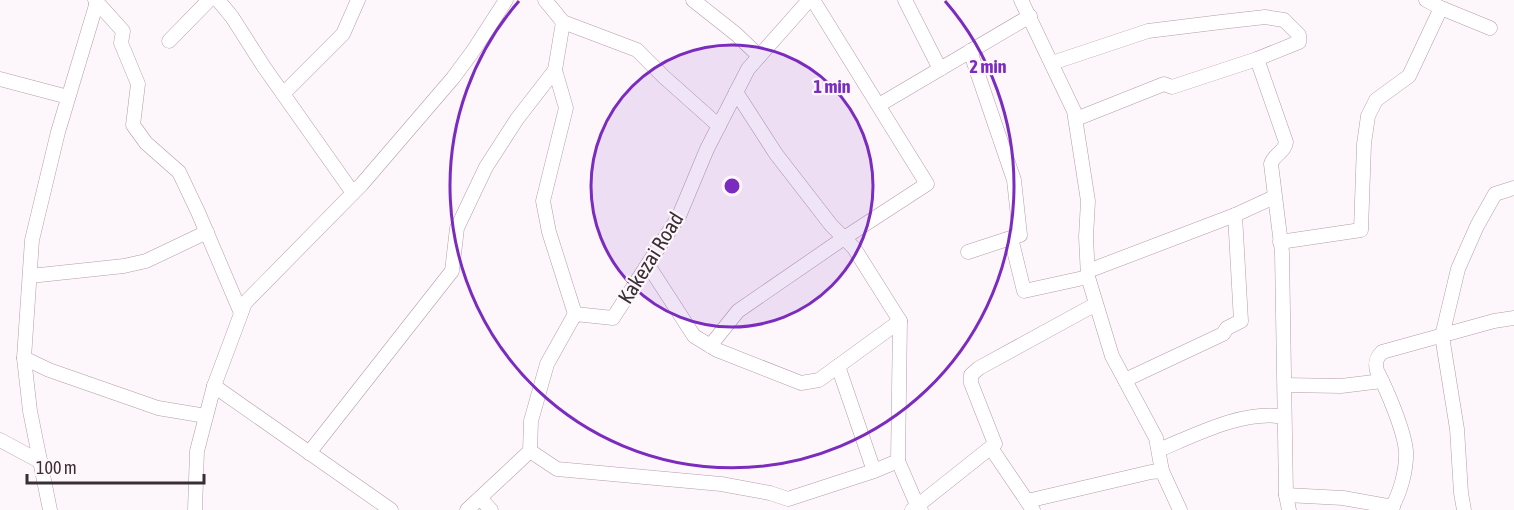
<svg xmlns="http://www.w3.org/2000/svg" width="1514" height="510" font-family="'Asap Condensed',sans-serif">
<rect width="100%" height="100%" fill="#fdf7fb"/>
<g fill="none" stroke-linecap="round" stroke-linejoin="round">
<g stroke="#b59caa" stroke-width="15">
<g id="street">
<path d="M95,0L123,31L121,43L138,84L133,125L146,143L179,172L198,212L241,313"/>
<path d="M218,0L232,17L264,67L353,193"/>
<path d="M545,0L563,22L637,50L664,77L719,126"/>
<path d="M693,0L736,34L759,56"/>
<path d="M905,0L940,69"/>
<path d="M1021,0L1074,111L1088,201L1086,237L1088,277L1112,356L1156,438L1162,471L1180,510"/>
<path d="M1426,0L1441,8L1490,28"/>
<path d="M563,22L555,70L566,108L543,201L549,232L575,314"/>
<path d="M169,41L209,0"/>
<path d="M1257,59L1286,142C1285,152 1274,154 1271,164L1282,252L1286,495L1289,510"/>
<path d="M1052,63L1148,31L1221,22L1265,17L1284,20L1299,35V42L1257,59L1172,87L1164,84L1076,119"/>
<path d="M0,79L68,97"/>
<path d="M736,92L776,154L831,225L854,248L900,321L898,461L917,505L921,510"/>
<path d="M283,94L343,34L358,0"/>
<path d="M879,105L1030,16"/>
<path d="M1011,238L1024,291L1088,277"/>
<path d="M1280,242L1361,230L1364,144L1368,116L1376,100L1409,76L1441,8"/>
<path d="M968,252L1020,235L1014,180L970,51"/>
<path d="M648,265L694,336L717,350L801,383L819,380L900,321"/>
<path d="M1088,271L1235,215L1274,197"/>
<path d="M30,276L124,266L146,261L207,232"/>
<path d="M710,346L738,311L844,238L927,184L813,0"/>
<path d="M24,358L49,370L158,408L206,416"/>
<path d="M838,366L874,471"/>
<path d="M1125,380L1223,334L1227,328L1241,321L1235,215"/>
<path d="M1285,385L1341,386L1382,381"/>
<path d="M214,386L391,510"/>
<path d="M0,440L41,462"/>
<path d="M991,448L1033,510"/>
<path d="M1159,450C1195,435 1245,409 1284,417"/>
<path d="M530,451L557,469L721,484L770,493L788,499L874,471L898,461"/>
<path d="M309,453L452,271L457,228L486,167L517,119L555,70"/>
<path d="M1286,495L1343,498L1393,507"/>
<path d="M480,498L491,510"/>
<path d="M1027,501L1151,472L1162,471"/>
<path d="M50,510L30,411L24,358L32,240L58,132L97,2"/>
<path d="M195,510L197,451L214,386L245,303L362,184L453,78L473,51L506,0"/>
<path d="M467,510L530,451L531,421L547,364L575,314L613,318L679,216L707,149L748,69L809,0"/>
<path d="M912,510L995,444L971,383V375L979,368L1096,304"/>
<path d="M1390,510C1400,495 1407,469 1406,451C1404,430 1387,390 1377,371C1375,363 1376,358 1382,352L1494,321L1514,318"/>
<path d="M1464,510L1461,493L1457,429L1442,336L1458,269L1477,226L1495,194L1514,188"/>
</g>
</g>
<use href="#street" stroke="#fff" stroke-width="14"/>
</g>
<circle cx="732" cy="186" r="141" fill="#7b2cbf" fill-opacity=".12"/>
<g fill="none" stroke="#7b2cbf" stroke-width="3">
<circle cx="732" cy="186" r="141"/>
<path d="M945 1A282 282 0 1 1 519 1"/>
</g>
<g text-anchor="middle" stroke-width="4.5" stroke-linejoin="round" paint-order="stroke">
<g font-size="21" fill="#382e34" stroke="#fdf7fb">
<text transform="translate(651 258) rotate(-58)" y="7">Kakezai Road</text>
</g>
</g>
<circle cx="732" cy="186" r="9" fill="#7b2cbf" stroke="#fdf7fb" stroke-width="3"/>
<g font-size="18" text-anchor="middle" font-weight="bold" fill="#7b2cbf" stroke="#fdf7fb" stroke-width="4.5" stroke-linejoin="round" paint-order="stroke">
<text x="988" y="73">2 min</text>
<text x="832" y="93">1 min</text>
</g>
<path d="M27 474v9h177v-9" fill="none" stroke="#382e34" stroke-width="3"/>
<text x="36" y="474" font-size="18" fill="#382e34" stroke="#fdf7fb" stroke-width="4.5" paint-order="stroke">100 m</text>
</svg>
